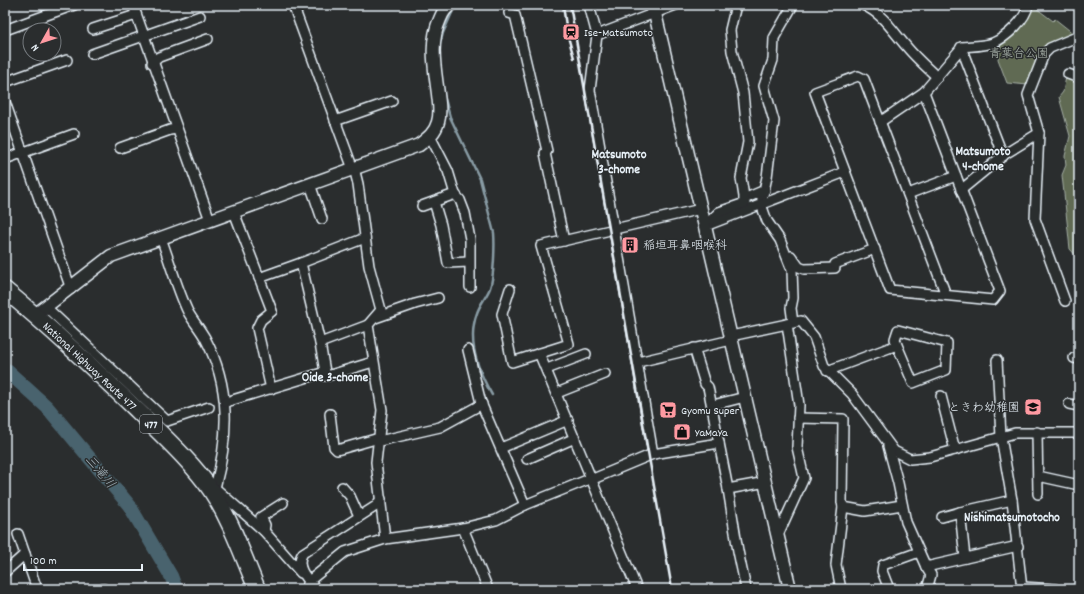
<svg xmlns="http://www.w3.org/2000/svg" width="1084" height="594" font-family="Dekko,'Klee One',sans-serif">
<rect width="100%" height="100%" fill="#2a2d2e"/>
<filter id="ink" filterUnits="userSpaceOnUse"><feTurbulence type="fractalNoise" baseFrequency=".025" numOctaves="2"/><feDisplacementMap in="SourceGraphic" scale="8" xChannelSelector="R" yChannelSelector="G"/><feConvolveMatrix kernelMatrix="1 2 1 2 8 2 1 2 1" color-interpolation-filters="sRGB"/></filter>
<g filter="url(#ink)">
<g fill="#616b52" stroke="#a4aea5">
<path d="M1032,5L1053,21L1055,19L1074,34L1046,45L1028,85L1007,83L998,59L1001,42C1014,33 1028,21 1032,5Z"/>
<path d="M1066,77L1079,81V259L1070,249L1062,175L1066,165L1065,156L1070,136L1059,97L1063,92Z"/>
</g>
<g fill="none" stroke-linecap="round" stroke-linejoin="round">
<g stroke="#899ca5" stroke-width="2.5">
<path d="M439,48L443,33L454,8"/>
<path d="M444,95L450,117L480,179L494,233C495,245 494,277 490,288C487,296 480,304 477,313C467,340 478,371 492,395"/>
</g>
<path stroke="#4a636e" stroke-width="14" d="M5,369L47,407L129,505L171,576L176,589"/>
<g stroke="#e8f1f8" stroke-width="12">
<g id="minor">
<path d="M133,5L210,220"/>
<path d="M293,5L353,169"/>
<path d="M589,5L597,35L590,90L653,454L719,443L728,489L766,482"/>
<path d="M793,5L774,38L773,60L764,86L774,121L767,177L761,204L767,221L780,240L792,270L793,298L791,308L793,323"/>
<path d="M863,5C883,14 892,30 906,46C915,57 926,67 937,77"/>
<path d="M509,13L515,15L547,151L545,153L564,241"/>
<path d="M93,29L136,15"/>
<path d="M5,30L74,5"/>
<path d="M597,35L676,5"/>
<path d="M961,47L1003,156"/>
<path d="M92,54L200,16"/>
<path d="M152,63L159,57L208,39"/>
<path d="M1068,74L1079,78"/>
<path d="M5,82L67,60"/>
<path d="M5,102L71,289"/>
<path d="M335,121L392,101"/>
<path d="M880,122L924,92"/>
<path d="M430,136L448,171L455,194L460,200L465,213L470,239V287"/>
<path d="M120,148L170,130L177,129"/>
<path d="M5,159L74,134"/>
<path d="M354,168L358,184L369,266L381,310L368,325L382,410L376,462L385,539"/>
<path d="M310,184L322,219"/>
<path d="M961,190L1005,154L1039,133"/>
<path d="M908,194L956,176"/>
<path d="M744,199L765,190"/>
<path d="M434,202L441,225L448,263L469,262"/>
<path d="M422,206L455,194"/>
<path d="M234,212L272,311L261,320L257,328L271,389"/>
<path d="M708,225L845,172"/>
<path d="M705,226L719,212L745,203L741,178L748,142L743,93L732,51L730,30L736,5"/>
<path d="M161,238C170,262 177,289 188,312C193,321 200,329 205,338C231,387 229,435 215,488"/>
<path d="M791,256L799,267L804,269L835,268"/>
<path d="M835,264L875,249"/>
<path d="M259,278L301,263"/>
<path d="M510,289L502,314L512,362L569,344L541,246L701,209"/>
<path d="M946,295L864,79L858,76L815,92L890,290L993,300L1000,291L924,92L962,47C971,46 984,46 993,43C1007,37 1026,19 1028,5"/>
<path d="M1065,301L1035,219L1039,133L1028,95L1044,54L1050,48L1079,36"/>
<path d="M46,307L167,421L209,407"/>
<path d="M375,318L415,304L438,298"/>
<path d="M731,336L801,321L814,337L824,366L852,394L894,451L910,459L930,457L1015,433H1079"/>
<path d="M320,343L368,325"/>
<path d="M694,348L705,384L708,387L719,443"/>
<path d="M468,350L481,403L525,505"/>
<path d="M539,353L637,589"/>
<path d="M1074,358L1079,359"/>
<path d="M997,360L1001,437L1012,500L1022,589"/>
<path d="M638,362L731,340"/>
<path d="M547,369L586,354"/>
<path d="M827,371L897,345L913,383L946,370L947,343L898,330L895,339L897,345"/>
<path d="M325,372L324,376H327L373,362"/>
<path d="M557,393L605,374"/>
<path d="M941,396L955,450"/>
<path d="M226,402L325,372L320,343L301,263L365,238"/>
<path d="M1069,404L1079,406"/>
<path d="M713,405L745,397"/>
<path d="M330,414L334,447L337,450L379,438"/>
<path d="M798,418L843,419L842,502L843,507L836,565L841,589"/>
<path d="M1037,432L1038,494"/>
<path d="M379,441L440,427L482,404"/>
<path d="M888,446L898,483L906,522L926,567L1018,546"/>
<path d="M501,448L568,420"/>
<path d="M527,459L575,438"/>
<path d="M1038,476L1079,485"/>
<path d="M593,479L653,454"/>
<path d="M342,487L350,496L359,516"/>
<path d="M215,488L264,531L301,573"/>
<path d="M728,489L738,551L746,589"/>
<path d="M843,507L865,511L902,505"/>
<path d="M942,517L960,512"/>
<path d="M463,528L488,589"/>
<path d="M264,531L265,525L261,517L283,503"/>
<path d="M18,534L37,589"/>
<path d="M777,537L804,478L797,447L799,405L787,324"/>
<path d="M965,558L960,512L1012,500"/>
<path d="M926,567L931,575L927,589"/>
<path d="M5,572L25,554"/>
<path d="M1022,587L1055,589"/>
<path d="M103,589H104"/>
<path d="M306,589L309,581L345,552L385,539L463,528L496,520L525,505L592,478"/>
<path d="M316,589C307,579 294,566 303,553L376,506L381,499"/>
<path d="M889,589L882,571L883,565L919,552"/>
</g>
</g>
<g stroke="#e8f1f8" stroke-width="15">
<g id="tertiary">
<path d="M653,5L790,589"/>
<path d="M35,315L111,256L419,145C428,138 435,133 438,122C441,112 439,104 438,94C435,69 429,43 440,19C442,14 446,7 451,5"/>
</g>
</g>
<g stroke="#e8f1f8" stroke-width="19">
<path id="trunk" d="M5,290C51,328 94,369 137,410C160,433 193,463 211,490C231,520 243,556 257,589"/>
</g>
<use href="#minor" stroke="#2a2d2e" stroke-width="9"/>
<use href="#tertiary" stroke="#2a2d2e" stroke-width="12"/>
<use href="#trunk" stroke="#2a2d2e" stroke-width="16"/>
<g stroke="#e8f1f8" stroke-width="2.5">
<path d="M563,5L567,33L574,58"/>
<path d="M570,5L672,589"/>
</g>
</g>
</g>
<defs>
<g id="station-square" transform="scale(0.9)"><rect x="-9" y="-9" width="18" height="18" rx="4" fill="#ff9aa2" stroke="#2a2d2e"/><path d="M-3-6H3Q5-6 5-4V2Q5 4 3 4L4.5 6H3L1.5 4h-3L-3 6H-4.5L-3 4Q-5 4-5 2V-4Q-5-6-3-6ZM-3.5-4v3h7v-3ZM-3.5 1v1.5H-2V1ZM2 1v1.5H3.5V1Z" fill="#111"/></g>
<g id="building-square" transform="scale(0.9)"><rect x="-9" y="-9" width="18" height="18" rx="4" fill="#ff9aa2" stroke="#2a2d2e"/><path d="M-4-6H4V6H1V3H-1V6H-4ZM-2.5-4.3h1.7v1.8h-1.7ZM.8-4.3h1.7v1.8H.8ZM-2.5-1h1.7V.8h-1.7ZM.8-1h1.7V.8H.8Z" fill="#111"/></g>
<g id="school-square" transform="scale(0.9)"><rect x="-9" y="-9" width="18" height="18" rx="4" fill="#ff9aa2" stroke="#2a2d2e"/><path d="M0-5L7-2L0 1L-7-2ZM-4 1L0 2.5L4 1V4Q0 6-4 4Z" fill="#111"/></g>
<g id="supermarket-square" transform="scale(0.9)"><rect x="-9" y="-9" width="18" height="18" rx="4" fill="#ff9aa2" stroke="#2a2d2e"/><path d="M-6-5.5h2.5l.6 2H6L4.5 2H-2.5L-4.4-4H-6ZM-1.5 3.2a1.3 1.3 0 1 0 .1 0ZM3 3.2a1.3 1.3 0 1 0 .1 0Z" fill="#111"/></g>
<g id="shop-square" transform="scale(0.9)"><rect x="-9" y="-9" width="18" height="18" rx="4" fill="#ff9aa2" stroke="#2a2d2e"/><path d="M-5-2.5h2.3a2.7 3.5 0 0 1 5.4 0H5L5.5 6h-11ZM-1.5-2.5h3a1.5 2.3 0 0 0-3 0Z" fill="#111"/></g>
</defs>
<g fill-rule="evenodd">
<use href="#station-square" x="571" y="32"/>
<use href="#building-square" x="630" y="245"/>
<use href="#school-square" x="1033" y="407"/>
<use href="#supermarket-square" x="668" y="410"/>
<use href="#shop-square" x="682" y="432"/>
</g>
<g text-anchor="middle" stroke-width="3" stroke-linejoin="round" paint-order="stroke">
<rect fill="#2a2d2e" stroke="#afb6bb" stroke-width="1" x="140" y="415" width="22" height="18" rx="3"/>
<g font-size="11" font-weight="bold" fill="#e8f1f8">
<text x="151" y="428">477</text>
</g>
<g font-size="12" fill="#e8f1f8" stroke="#2a2d2e" text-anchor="start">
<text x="584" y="36">Ise-Matsumoto</text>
<text x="643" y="249">稲垣耳鼻咽喉科</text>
<text x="1020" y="411" text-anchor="end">ときわ幼稚園</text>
<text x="681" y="414">Gyomu Super</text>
<text x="695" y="436">YaMaYa</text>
</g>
<g font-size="12" fill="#abb5ad" stroke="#2a2d2e">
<text x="1019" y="57">青葉台公園</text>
</g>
<g font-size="12" fill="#e8f1f8" stroke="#2a2d2e">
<text transform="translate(90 366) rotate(43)" y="4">National Highway Route 477</text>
</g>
<g font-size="13" font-weight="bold" fill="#e8f1f8" stroke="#2a2d2e">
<text x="983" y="155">Matsumoto<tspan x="983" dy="15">4-chome</tspan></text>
<text x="619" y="158">Matsumoto<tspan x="619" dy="15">3-chome</tspan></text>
<text x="335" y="381">Oide 3-chome</text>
<text x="1012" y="521">Nishimatsumotocho</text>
</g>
<g font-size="13" font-style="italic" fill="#a9b8c1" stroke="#2a2d2e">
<text transform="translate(101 471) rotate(50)" y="5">三滝川</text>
</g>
</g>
<rect width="1084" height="594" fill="none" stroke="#2a2d2e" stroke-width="20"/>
<rect x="10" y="10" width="1064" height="574" fill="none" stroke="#e8f1f8" stroke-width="1.5" filter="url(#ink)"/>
<g transform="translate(42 42) rotate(231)"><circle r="19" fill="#2a2d2e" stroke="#767b7f"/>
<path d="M0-3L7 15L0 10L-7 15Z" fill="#ff9aa2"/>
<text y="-6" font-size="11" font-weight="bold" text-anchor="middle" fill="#e8f1f8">N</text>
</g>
<path d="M24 564v6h118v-6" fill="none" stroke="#e8f1f8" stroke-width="2"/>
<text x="30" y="564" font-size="12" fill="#e8f1f8" stroke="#2a2d2e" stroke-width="3" paint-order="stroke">100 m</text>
</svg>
